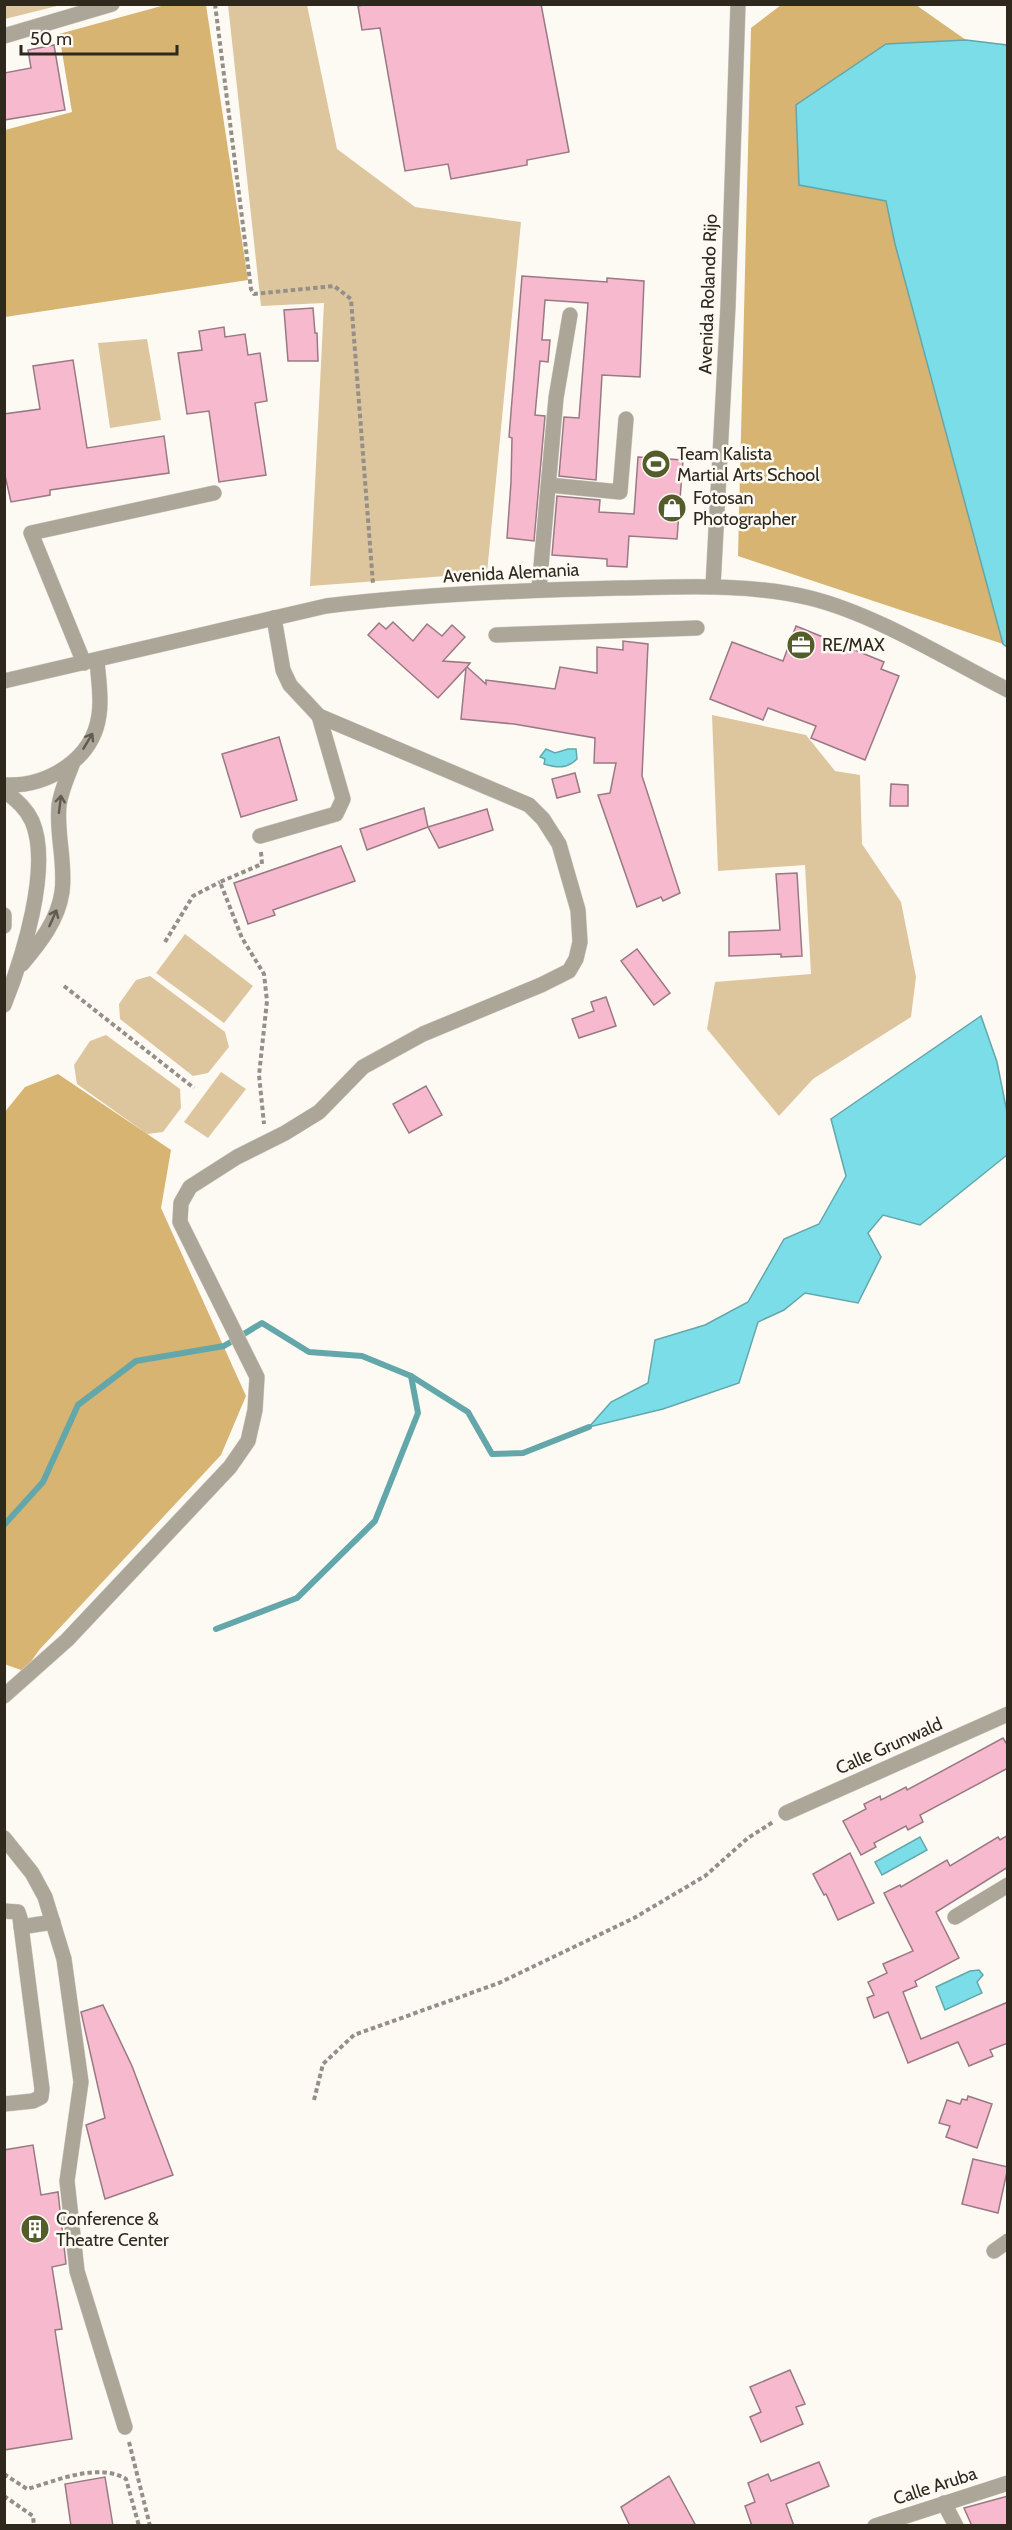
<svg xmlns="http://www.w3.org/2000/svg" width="1012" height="2530" font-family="Cabin,sans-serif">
<rect width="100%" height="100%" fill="#fdfaf4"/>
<g fill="#ddc69e">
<path d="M5,4H61V5L5,19Z"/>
<path d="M228,5H307L337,149L415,207L521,222L487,573L310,586L324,303L261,306Z"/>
<path d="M147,339L161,420L110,428L98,343Z"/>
<path d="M712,715L806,735L835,771L860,775L862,844L901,902L916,977L911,1017L813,1079L779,1116L707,1029L715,982L811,974L805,865L718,871Z"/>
<path d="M185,934L253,986L224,1023L156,973Z"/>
<path d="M150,976L225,1032L229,1047L208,1073L193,1076L120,1019L119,1004L136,980Z"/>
<path d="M106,1035L180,1089L181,1108L163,1132L147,1134L77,1084L74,1065L90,1041Z"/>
<path d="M221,1072L246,1089L208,1138L184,1122Z"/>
</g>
<g fill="#d7b471">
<path d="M165,5H206L248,280L5,317V130L72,112L59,34Z"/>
<path d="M781,5H916L966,40L886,44L799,184L886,201L895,244L1003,644L738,556L751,28Z"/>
<path d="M58,1074L171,1150L161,1208L246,1396L221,1455L40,1649L24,1671L4,1664V1113L25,1087Z"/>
</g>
<g fill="#7adde8" stroke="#63a7ab" stroke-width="1.5">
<path d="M966,40L1007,45V647L1003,644L895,244L886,201L799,185L796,105L886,44Z"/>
<path d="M546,749L555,753L568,749H576L577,759C567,769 557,768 544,764L545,759L540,757Z"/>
<path d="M981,1016L997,1062L1007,1112V1155L920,1225L883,1215L868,1233L881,1257L858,1303L805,1293L784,1310L758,1322L739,1383L663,1409L589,1427L611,1402L648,1383L655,1340L705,1325L748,1302L784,1239L819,1224L846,1176L831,1119Z"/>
<path d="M920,1837L927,1850L882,1875L875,1862Z"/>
<path d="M979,1970L983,1975L977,1982L982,1993L945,2010L936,1987L970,1971Z"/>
</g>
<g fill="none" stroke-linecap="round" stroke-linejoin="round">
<g stroke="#63a7ab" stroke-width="6">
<path d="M4,1525L43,1482L78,1405L136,1361L224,1346L262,1323L309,1352L362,1356L411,1376L468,1412L492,1454L523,1453L589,1427"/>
<path d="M216,1629L297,1598L375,1521L418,1413L411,1376"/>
</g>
</g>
<g fill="#f7b9ce" stroke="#997984" stroke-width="1.5">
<path d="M369,4H541L569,152L527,160V165L451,179L448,164L405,171L380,28L362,30L358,6Z"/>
<path d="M54,45L65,110L4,120V73L31,68L28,50Z"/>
<path d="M522,276L607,282V278L644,281L640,377L602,375L596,480L559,476L564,417L579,418L588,303L545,300L542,340H550L548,362L540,361L535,415L545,416L534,541L507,538L511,482L512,438L509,437Z"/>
<path d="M313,308L315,333H317L318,361H288L284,310Z"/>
<path d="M224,327L225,337L245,334L248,355L260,353L267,401L255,403L266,475L219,482L209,411L187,414L178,353L202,350L199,331Z"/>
<path d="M73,360L87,448L164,436L169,473L50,490V495L11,502L4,471V414L40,409L33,366Z"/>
<path d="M638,457L683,460L677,539L629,536L627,567L607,566V559L552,555L557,496L600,500L599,512L634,514Z"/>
<path d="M393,622L413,641L427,624L442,636L452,625L465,637L443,661L470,663L467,667L486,684V680L555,689L560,667L597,673V647L623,650V641L648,644L642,776L680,893L663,901L661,897L637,907L598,795L610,793L616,763H594L595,738L514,724L461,719L466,668L438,698L368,635L379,623L386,629Z"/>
<path d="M796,626L884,662L881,669L899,676L865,760L811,738L816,726L768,708L763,720L710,699L732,642L783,661Z"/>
<path d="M279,737L297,800L241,817L222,754Z"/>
<path d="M575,773L580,792L557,798L552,779Z"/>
<path d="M891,784L908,785V806H890Z"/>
<path d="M424,808L428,827L367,850L360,829Z"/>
<path d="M487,809L493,830L439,848L428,827Z"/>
<path d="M341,846L355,881L273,910L275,915L248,924L234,883Z"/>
<path d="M797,873L802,956L781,957V954L729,956V932L780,930L776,874Z"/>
<path d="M637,949L670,993L654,1005L621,961Z"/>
<path d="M606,997L616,1026L579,1038L572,1019L594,1011L591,1002Z"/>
<path d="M426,1086L442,1115L409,1133L393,1104Z"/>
<path d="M1003,1738L1008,1746V1768L920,1815L923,1822L908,1830L906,1826L874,1843L876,1847L861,1855L843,1821L866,1809L864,1804L880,1796L881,1800L906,1787L907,1790Z"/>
<path d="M1008,1835V1867L936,1912L959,1958L915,1981L917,1986L903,1992L921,2039L1008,2002V2043L990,2050L993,2056L969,2066L958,2042L908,2063L888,2012L874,2018L867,1998L874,1995L868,1982L887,1973L883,1964L913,1951L884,1893L900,1885L901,1887L947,1860L950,1866L998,1837L1000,1840Z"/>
<path d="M850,1853L874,1903L838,1920L826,1894L824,1895L813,1874Z"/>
<path d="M103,2005L132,2066L173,2175L105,2199L86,2125L105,2118L81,2012Z"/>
<path d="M968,2096L992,2104L977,2148L946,2137L950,2126L939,2123L947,2100L960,2104L962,2099L967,2100Z"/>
<path d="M33,2145L41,2195L58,2192L66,2264L52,2267L62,2329L55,2330L72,2439L4,2450V2150Z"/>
<path d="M973,2159L1008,2167L998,2213L962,2204Z"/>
<path d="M790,2370L805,2404L796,2407L803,2424L761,2442L750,2417L761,2412L750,2387Z"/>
<path d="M819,2462L829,2486L786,2504L794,2526H752L745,2506L755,2502L748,2483L768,2474L771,2481Z"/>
<path d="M669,2476L696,2526H630L621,2507Z"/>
<path d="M105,2477L113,2526H71L65,2484Z"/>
<path d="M1008,2496V2526H972L964,2508Z"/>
</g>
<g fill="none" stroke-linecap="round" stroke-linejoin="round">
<g stroke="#d8d4cd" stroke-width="16">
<g id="minor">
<path d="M4,36L112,4"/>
<path d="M549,485L620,492L626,419"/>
<path d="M713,586L728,306L738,4"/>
<path d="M539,589L556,398L570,315"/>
<path d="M496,635L697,628"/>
<path d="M84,663L31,533L214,493"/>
<path d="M4,681L326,606C424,594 522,590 620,588C684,587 748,583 810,598C875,614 947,659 1008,690"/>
<path d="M4,785C47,787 93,760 99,715C102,698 98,677 97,660"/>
<path d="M4,791C16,799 26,808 32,821C52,867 22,960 4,1005"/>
<path d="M260,836L336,814L343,799L319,716"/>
<path d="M4,915V926"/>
<path d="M22,964C40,943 58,920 62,892C66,863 56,834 59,805C61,791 67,778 72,765"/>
<path d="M4,1696L67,1640L230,1467L248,1441L255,1410L257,1377L180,1222L181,1203L190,1187L237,1157L285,1133L319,1112L363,1067L423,1034L541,985L569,971L576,959L580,942L578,910L559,844L543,819L529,805L319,716L290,685L283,670L274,618"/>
<path d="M786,1813L1008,1714"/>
<path d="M4,1838L32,1873L45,1897L64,1959L81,2082L67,2181L77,2271L125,2427"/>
<path d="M4,1911L18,1912L20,1918L42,2089L41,2097L33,2101L4,2104"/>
<path d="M955,1917L1008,1885"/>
<path d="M21,1927L53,1922"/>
<path d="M994,2251L1008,2241"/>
<path d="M944,2503L956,2526"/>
<path d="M875,2526L1008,2483"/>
</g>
</g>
<g stroke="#949087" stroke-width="4" stroke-dasharray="4.5 3" stroke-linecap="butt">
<path d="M215,4L251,289L254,294L334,286L351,299L373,584"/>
<path d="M261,852L262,864L220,882L242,938L264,974L267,1001L259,1075L264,1124"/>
<path d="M165,942L193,896L220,882"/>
<path d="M64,986L194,1088"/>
<path d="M314,2100L323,2064L354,2035L499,1983L634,1918L705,1876L748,1838L773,1822"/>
<path d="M129,2442L150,2526"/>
<path d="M4,2474L27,2489C56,2481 98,2462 126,2479L139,2526"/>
<path d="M4,2496L33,2516L34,2526"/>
</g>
<use href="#minor" stroke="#aca699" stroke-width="15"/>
</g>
<defs><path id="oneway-shaft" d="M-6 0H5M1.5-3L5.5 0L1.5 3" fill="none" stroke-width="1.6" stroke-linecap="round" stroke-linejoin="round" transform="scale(1.5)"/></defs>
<g stroke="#605a4f">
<use href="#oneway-shaft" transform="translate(88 741) rotate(-59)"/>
<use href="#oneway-shaft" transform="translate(60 804) rotate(-83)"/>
<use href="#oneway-shaft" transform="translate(53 918) rotate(-66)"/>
</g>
<defs>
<g id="stadium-disc" transform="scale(1.5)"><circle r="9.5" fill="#545c2a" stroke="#fdfaf4"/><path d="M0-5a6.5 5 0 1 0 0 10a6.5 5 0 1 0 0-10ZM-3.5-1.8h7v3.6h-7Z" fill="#fff"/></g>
<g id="shop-disc" transform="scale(1.5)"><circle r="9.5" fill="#545c2a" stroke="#fdfaf4"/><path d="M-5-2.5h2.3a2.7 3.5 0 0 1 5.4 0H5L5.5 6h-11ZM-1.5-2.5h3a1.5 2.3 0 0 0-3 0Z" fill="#fff"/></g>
<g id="office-disc" transform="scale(1.5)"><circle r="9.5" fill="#545c2a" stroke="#fdfaf4"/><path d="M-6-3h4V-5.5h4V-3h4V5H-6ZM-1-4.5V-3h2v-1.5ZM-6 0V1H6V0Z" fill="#fff"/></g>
<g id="building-disc" transform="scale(1.5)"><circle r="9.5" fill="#545c2a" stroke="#fdfaf4"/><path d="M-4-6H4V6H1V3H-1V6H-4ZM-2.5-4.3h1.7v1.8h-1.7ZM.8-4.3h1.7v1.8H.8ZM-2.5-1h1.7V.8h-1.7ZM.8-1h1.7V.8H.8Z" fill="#fff"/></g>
</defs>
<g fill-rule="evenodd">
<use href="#stadium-disc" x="656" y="464"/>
<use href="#shop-disc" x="672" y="508"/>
<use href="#office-disc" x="801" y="645"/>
<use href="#building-disc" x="35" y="2229"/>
</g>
<g text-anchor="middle" stroke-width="5" stroke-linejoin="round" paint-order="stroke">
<g font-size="18" fill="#2e281d" stroke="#fdfaf4">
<text transform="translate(708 294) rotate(-88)" y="6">Avenida Rolando Rijo</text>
<text transform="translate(511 573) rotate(-3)" y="6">Avenida Alemania</text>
<text transform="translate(889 1746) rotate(-24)" y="6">Calle Grunwald</text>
<text transform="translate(935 2486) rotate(-18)" y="6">Calle Aruba</text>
</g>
<g font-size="18" fill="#2e281d" stroke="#fdfaf4" text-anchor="start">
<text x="677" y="460">Team Kalista<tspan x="677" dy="21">Martial Arts School</tspan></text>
<text x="693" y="504">Fotosan<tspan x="693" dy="21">Photographer</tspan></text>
<text x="822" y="651">RE/MAX</text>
<text x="56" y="2225">Conference &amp;<tspan x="56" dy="21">Theatre Center</tspan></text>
</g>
</g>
<rect width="1012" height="2530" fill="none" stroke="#2e281d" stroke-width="12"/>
<path d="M21 45v9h156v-9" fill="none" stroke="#2e281d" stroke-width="3"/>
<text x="30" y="45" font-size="18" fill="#2e281d" stroke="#fdfaf4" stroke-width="4.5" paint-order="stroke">50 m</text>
</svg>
